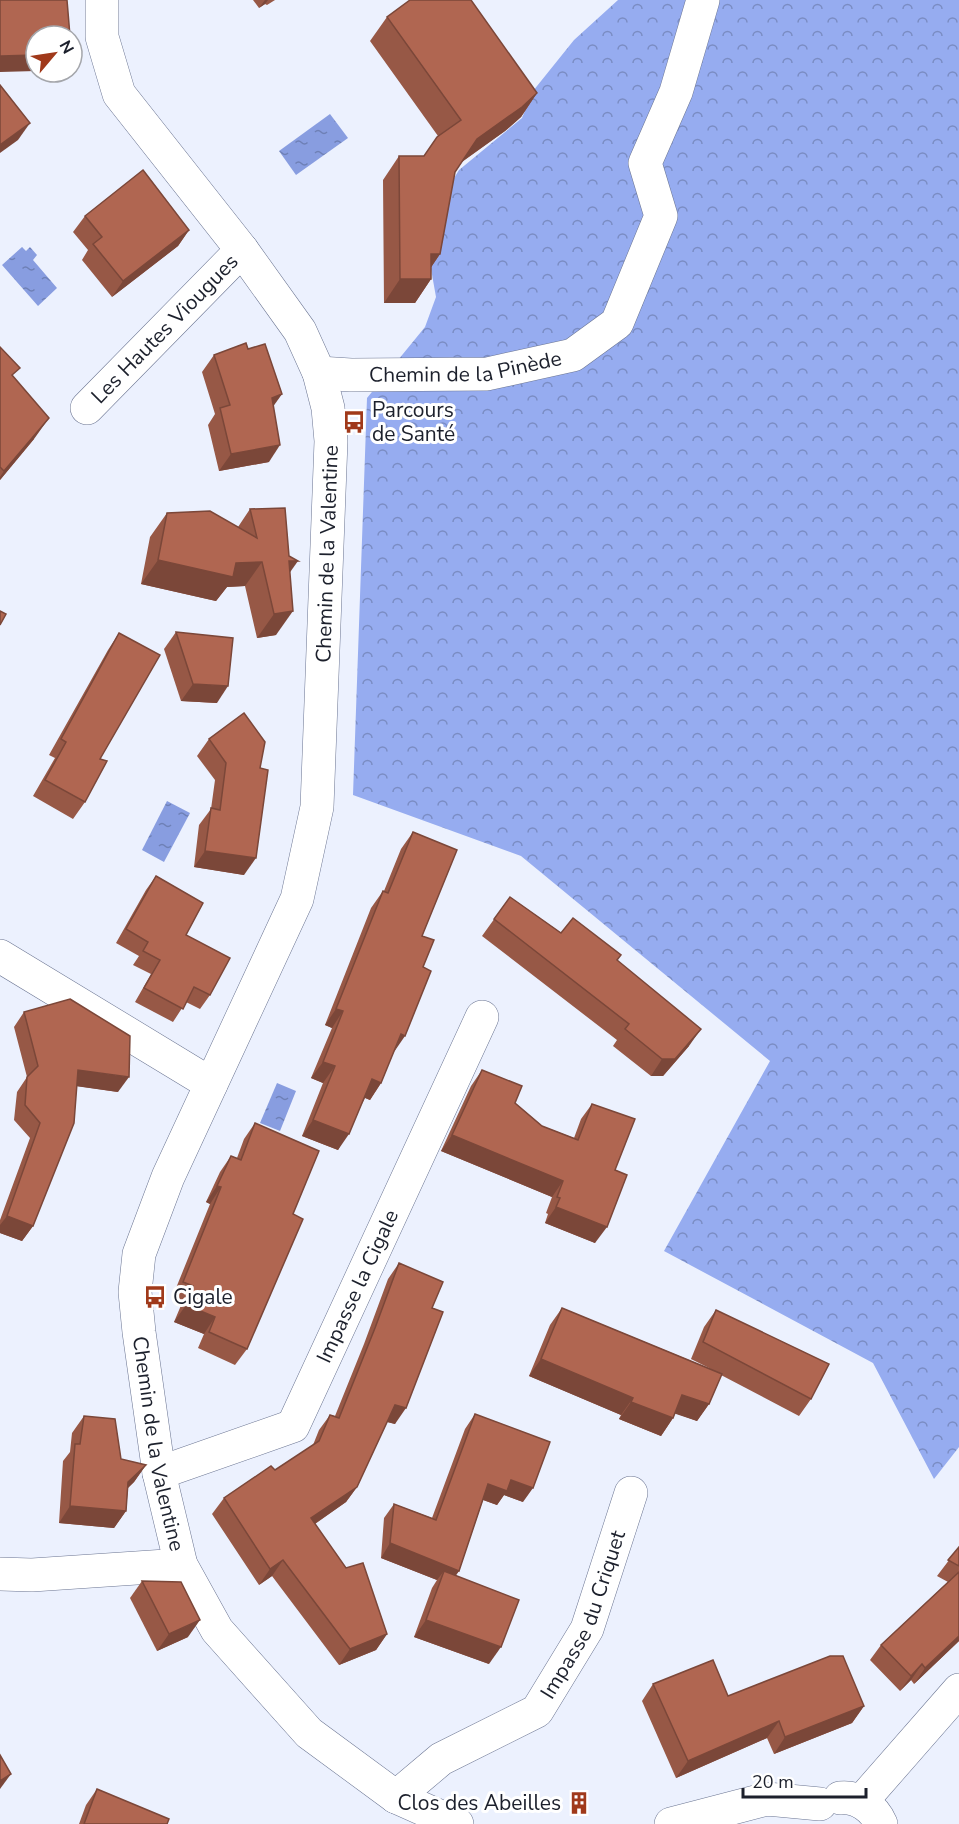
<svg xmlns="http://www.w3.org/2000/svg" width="959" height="1824" font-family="'Nunito Sans',sans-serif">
<defs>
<pattern id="forest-crowns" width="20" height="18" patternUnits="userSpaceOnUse" patternTransform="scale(1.5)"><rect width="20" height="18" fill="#96acf0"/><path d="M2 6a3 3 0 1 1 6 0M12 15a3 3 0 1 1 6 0" fill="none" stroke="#7a8cc3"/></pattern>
<pattern id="water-ripples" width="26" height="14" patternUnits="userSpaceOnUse" patternTransform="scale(1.5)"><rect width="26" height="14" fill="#889de0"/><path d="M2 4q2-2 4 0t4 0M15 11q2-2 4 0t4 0" fill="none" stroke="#6e80b6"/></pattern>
</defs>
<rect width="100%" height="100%" fill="#ecf1fe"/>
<path fill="url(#forest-crowns)" d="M618,0H959V1447L934,1479L873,1363L664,1251L770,1061L521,856L353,795L367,398L425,327L436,297L431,269L436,226L445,193L459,170L522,118L533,91L574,40Z"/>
<g fill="url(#water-ripples)">
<path d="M330,114L348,138L296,175L279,151Z"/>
<path d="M22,247L26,251L30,247L37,255L33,260L57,288L38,306L2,265Z"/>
<path d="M167,801L190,813L164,862L142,850Z"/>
<path d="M277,1083L296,1091L280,1131L260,1123Z"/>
</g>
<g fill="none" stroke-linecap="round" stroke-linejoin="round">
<g stroke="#6b7592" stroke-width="34">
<g id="street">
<path id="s1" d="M102,0V37L119,94L242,250L300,331L319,373L328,408L331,441L317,807L297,899L168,1177L139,1254L135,1292L139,1332L159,1473L181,1565L217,1630L309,1733L396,1797L457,1824"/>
<path id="s2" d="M319,373L351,375L487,374L573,355L617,323L661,216L645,163L676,92L703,0"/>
<path id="s3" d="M87,408L242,250"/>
<path d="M0,956L211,1084"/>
<path id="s4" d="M159,1473L293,1426L482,1017"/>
<path d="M0,1574L32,1575L181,1565"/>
<path id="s5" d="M396,1797L441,1759L537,1711L587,1629L631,1493"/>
<path d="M840,1798C858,1796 874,1808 881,1824"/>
<path d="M861,1802L959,1690"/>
<path d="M671,1824L767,1799L820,1804"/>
</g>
</g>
<use href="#street" stroke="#fff" stroke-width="33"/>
</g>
<g fill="#975846">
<path d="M253,0H275L267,5L265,4L259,8Z"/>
<path d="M387,17L537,93L521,117L505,131L462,162L455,172L440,254L431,267V279L415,303H384L383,180L399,156H424L438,136L370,41Z"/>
<path d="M85,216L189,230L178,246L112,297L82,260L88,250L73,232Z"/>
<path d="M0,347L13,377L34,439L0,480Z"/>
<path d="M248,349L282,394L273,405L269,462L219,471L208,425L215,414L202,372L214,355Z"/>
<path d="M250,509L290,572L276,635L257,638L245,586L227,587L216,601L141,584L150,537L167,513L238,527Z"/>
<path d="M176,632L217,703L181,701L164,649Z"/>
<path d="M119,633L100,759L85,802L73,819L33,796L55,758L49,755L108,650Z"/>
<path d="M209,739L260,768L244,875L194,867L199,825L211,809L215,780L197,756Z"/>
<path d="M413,832L422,936L423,967L393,1052L381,1083L370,1100L365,1098L338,1150L302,1136L323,1083L311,1078L332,1028L325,1025L371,908L383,891H384L401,849Z"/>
<path d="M156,876L186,935L210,995L200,1009L186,1002L173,1022L135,1002L151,974L133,965L139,956L116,943L146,890Z"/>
<path d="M510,897L561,933L617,960L689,1046L663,1076H651L613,1046L617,1040L482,936Z"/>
<path d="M24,1012L118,1092L77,1086L33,1226L22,1241L0,1233V1220L30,1138L14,1120L17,1092L27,1077L14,1027Z"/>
<path d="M482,1070L515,1103L542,1126L574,1138L581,1119L592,1104L615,1170L595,1243L545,1223L548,1214L546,1213L552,1197L441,1151L471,1086Z"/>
<path d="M255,1123L293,1214L247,1349L235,1365L198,1348L204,1334L174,1322L182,1303L172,1298L210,1204L206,1202L220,1172L231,1156L237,1158L244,1139Z"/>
<path d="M399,1263L432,1308L395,1424L387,1422L357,1487L346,1502L315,1524L387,1634L376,1650L339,1665L272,1576L259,1585L212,1514L224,1498L275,1470L313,1445L319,1430L330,1415L335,1416L364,1344L388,1279Z"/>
<path d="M562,1308L711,1369L691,1359L704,1327L716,1310L811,1399L799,1416L721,1375L709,1404L697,1421L675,1413L673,1418L661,1436L619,1419L621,1415L529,1376L550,1325Z"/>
<path d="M475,1414L523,1502L504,1495L497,1505L483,1500L459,1571L455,1576L489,1664L414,1637L432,1588L437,1580L381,1558L384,1518L394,1504L432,1518L465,1429Z"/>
<path d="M84,1416L121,1459L146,1465L134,1482L128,1488L126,1511L114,1528L59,1523L63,1461L70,1452L72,1433Z"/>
<path d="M959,1547V1641L914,1684L911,1680L900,1691L870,1660L881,1645L948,1582L937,1576Z"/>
<path d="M142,1581L188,1637L157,1651L130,1598Z"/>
<path d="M653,1684L728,1696L864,1706L852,1723L774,1754L767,1738L676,1778L642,1701Z"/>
<path d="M97,1789L167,1824H79L86,1805Z"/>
</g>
<g fill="#7b4739">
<path d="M265,0H268L265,4L259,8Z"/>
<path d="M36,55V71L0,72V56Z"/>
<path d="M537,93L521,117L505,131L460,163L477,139Z"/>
<path d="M30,123L18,140L0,153V145Z"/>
<path d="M189,230L178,246L112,297L123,281Z"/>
<path d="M431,254H440L424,278Z"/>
<path d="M400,279H431L415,303H384Z"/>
<path d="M282,394L270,411L272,398Z"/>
<path d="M49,418L34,439L0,480V477L4,471Z"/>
<path d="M280,445L269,462L219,471L231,454Z"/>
<path d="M158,560L236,563L262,562L245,586L227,587L216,601L141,584Z"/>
<path d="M289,561H298L281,585Z"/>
<path d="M293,611L276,635L257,638L274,614Z"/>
<path d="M193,684L228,686L217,703L181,701Z"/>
<path d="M205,851L256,858L244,875L194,867Z"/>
<path d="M336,1009L343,1011L332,1028L325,1025Z"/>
<path d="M701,1029L689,1046L663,1076H651L662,1059Z"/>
<path d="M401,1034L405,1036L394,1052Z"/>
<path d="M323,1062L335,1066L323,1083L311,1078Z"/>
<path d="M78,1070L129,1077L118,1092L68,1085Z"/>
<path d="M372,1079L381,1083L370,1100L361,1096Z"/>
<path d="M313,1120L349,1134L338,1150L302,1136Z"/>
<path d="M452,1135L563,1181L552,1197L441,1151Z"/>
<path d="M217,1186L221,1187L210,1204L206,1202Z"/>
<path d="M556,1207L607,1227L595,1243L545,1223Z"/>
<path d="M7,1216L33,1226L22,1241L0,1233V1225Z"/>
<path d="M186,1305L215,1317L204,1334L174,1322Z"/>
<path d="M541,1359L633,1398L621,1415L529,1376Z"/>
<path d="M682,1395L709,1404L697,1421L670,1412Z"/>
<path d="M631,1402L673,1418L661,1436L619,1419Z"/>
<path d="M395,1405L406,1408L395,1424L384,1421Z"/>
<path d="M146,1465L134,1482L116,1499L128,1482Z"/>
<path d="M511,1480L533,1488L523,1502L504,1495L497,1505L478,1498L488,1484Z"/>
<path d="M357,1487L346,1502L300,1534L311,1518Z"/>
<path d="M70,1506L126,1511L114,1528L59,1523Z"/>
<path d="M390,1543L459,1571L449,1585L444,1571L437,1580L381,1558Z"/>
<path d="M283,1560L272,1576L259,1585L270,1569Z"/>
<path d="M200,1620L188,1637L157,1651L169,1634Z"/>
<path d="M426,1620L501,1647L489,1664L414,1637Z"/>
<path d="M387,1634L376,1650L339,1665L350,1649Z"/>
<path d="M959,1636V1641L914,1684L925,1668Z"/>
<path d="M922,1664L911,1680L900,1691L911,1676Z"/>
<path d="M864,1706L852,1723L774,1754L785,1737Z"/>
<path d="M779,1721L767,1738L676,1778L688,1761Z"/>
<path d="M11,1774L0,1789V1781Z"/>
</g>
<g fill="#b06651" stroke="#7b4739" stroke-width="1.5">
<path d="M0,0H67L70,36H36V55L0,56Z"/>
<path d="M410,0H471L537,93L522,107L477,139L455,172L440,254H431V279H400L399,156H424L437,137L461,120L387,17Z"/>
<path d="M0,85L30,123L0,145Z"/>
<path d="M143,170L189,230L123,281L93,244L102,237L85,216Z"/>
<path d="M246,343L248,349L265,344L282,394L272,398L280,445L231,454L220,408L230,405L214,355Z"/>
<path d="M0,347L20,368L12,375L49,418L4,471L0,467Z"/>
<path d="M285,508L289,556L298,561H289L293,611L274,614L262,562L236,563L233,577L158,560L167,513L210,511L257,538L250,509Z"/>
<path d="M0,611L6,614L0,625Z"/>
<path d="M176,632L233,638L228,686L193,684Z"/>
<path d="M119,633L160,655L100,759L107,761L85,802L45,780L66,742L61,739Z"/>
<path d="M244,713L265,742L260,768L268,770L256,858L205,851L211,808L220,810L226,763L209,739Z"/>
<path d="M413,832L457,850L422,936L434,940L423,967L431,971L405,1036L401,1034L381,1083L372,1079L349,1134L313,1120L335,1066L323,1062L343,1011L336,1009L383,891L388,893Z"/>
<path d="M156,876L203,903L186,935L230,958L210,995L194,987L183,1009L144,988L160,960L143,951L148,942L126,929Z"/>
<path d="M510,897L561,933L573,918L621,955L617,960L701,1029L675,1059H662L625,1029L629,1024L494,919Z"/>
<path d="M70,999L130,1036L129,1077L78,1070L74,1123L33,1226L7,1216L40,1123L25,1105L27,1077L38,1066L24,1012Z"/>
<path d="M482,1070L522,1086L515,1103L542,1126L578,1140L592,1104L635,1119L615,1170L627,1175L607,1227L556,1207L560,1198L557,1197L563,1181L452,1135Z"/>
<path d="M255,1123L319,1151L293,1214L303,1219L247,1349L209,1332L215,1317L186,1305L193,1286L183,1282L221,1187L217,1186L231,1156L241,1160Z"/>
<path d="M399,1263L443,1282L432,1308L443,1312L406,1408L395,1405L357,1487L311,1518L346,1568L363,1563L387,1634L350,1649L283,1560L270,1569L224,1498L271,1466L275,1470L319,1441L330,1415L339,1418L375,1328Z"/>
<path d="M562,1308L722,1374L709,1404L682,1395L673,1418L631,1402L633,1398L541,1359Z"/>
<path d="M716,1310L829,1364L811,1399L703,1342Z"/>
<path d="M475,1414L550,1442L533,1488L511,1480L507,1491L488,1484L459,1571L390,1543L394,1504L436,1520Z"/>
<path d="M84,1416L115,1419L121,1459L146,1465L128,1482L126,1511L70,1506L75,1444H80Z"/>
<path d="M959,1547V1566L948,1560Z"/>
<path d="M444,1571L519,1600L501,1647L426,1620Z"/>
<path d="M959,1572V1636L925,1668L922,1664L911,1676L881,1645Z"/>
<path d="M142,1581L181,1582L200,1620L169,1634Z"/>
<path d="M830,1656H843L864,1706L785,1737L779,1721L688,1761L653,1684L713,1660L728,1696Z"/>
<path d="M0,1755L11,1774L0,1781Z"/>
<path d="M97,1789L169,1819L167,1824H84Z"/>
</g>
<defs>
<g id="bus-bare" transform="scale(1.8)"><path d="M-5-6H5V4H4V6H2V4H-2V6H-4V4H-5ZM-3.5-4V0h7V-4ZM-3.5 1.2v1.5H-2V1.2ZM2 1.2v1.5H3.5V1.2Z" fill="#a0391a" stroke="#fff" stroke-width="2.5" paint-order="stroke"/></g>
<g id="building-bare" transform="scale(1.8)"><path d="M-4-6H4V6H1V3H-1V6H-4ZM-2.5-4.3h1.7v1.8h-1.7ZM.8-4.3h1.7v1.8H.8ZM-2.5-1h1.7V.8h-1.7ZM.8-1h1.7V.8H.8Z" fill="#a0391a" stroke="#fff" stroke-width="2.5" paint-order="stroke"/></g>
</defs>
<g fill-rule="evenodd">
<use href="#bus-bare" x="354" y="422"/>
<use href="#bus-bare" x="155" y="1297"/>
<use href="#building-bare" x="579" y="1803"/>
</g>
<g text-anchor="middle" stroke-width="6" stroke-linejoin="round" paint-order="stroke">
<g font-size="21" fill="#1c202c" stroke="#fff">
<text dy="7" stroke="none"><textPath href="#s3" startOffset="111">Les Hautes Viougues</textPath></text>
<text dy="7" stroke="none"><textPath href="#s2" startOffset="147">Chemin de la Pinède</textPath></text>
<text transform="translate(327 554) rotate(-88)" y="7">Chemin de la Valentine</text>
<text dy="7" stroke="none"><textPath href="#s4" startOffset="296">Impasse la Cigale</textPath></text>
<text dy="7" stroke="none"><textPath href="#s1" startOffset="1551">Chemin de la Valentine</textPath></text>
<text dy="7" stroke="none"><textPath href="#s5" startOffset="274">Impasse du Criquet</textPath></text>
</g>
<g font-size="21" fill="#1c202c" stroke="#fff" text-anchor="start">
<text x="372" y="417">Parcours<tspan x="372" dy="24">de Santé</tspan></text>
<text x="173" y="1304">Cigale</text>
<text x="561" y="1810" text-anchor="end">Clos des Abeilles</text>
</g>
</g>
<g transform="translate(54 54) rotate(61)"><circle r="28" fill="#ffffff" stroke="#a4a6ab" stroke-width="1.5"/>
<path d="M0-4.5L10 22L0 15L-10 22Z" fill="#a0391a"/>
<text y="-9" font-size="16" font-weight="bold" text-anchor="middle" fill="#1c202c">N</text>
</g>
<path d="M743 1788v9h123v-9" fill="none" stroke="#1c202c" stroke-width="3"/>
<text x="752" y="1788" font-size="18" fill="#1c202c" stroke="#ffffff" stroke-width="4.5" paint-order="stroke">20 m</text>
</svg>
